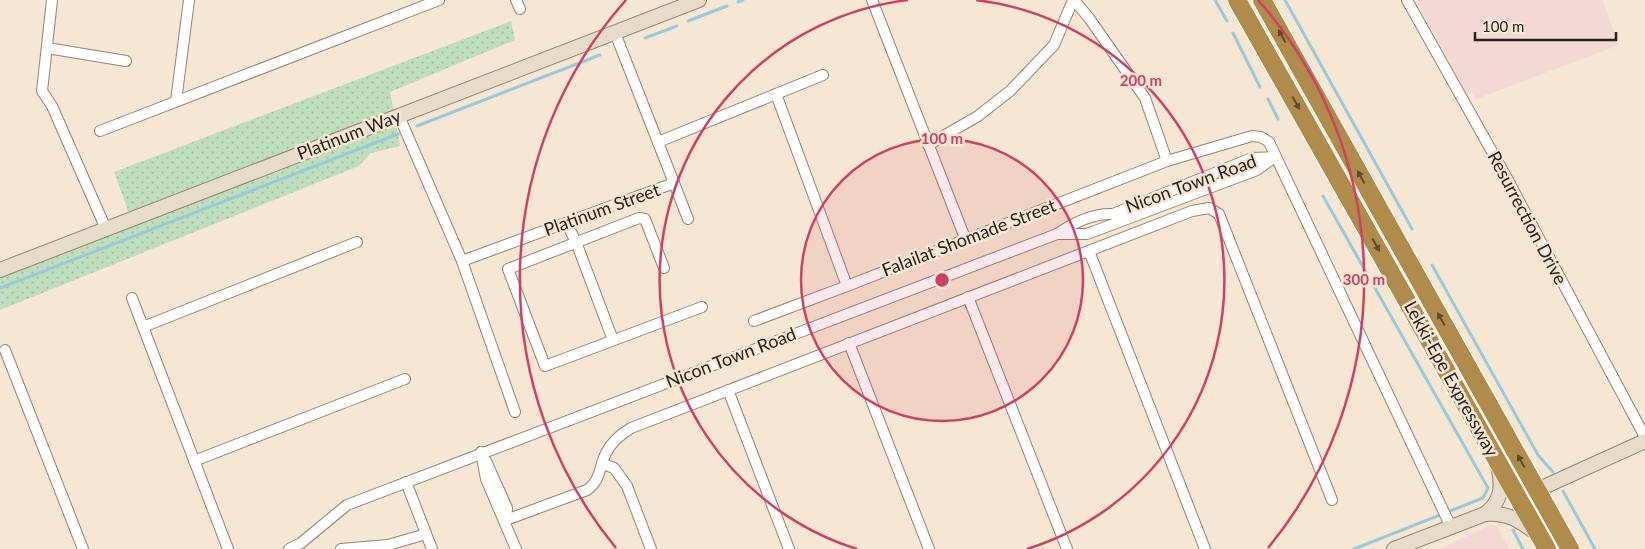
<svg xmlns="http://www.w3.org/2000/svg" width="1645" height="549" font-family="Lato,sans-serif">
<defs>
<pattern id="grass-dots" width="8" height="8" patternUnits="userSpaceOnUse" patternTransform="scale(1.25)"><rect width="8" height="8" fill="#bfdebe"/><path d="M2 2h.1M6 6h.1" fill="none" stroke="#a4bea3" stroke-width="1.8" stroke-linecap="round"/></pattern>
</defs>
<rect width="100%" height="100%" fill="#f5e7d3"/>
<g fill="#f3d8d6">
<path d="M1416,0H1602L1619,45L1476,99L1472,92L1467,95Z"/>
<path d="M1490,525L1497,526L1509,549H1440Z"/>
</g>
<path fill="url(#grass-dots)" d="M511,21L515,40L390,92L400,146L371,153L359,166L0,310V274L133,224L114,172Z"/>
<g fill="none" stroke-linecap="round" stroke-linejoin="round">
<g stroke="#97cada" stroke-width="3">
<path d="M1215,0L1227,21"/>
<path d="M1285,0L1412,229"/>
<path d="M738,2L743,0"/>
<path d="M688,21L727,6"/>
<path d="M1233,33L1260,87"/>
<path d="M645,38L677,26"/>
<path d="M1268,99L1278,119"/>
<path d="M417,126L600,55"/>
<path d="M1323,196L1488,488L1483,498L1354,549"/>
<path d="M1432,265L1538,455L1553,472"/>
<path d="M0,288L398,134"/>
<path d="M1563,491L1595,549"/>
<path d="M1513,530L1523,549"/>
</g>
<g stroke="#928573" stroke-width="12">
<g id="street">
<path d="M52,0L42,91L52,106L106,229"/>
<path d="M516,0L520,9"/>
<path d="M872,0L965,238"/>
<path d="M1074,0L1089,18L1145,98L1167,161"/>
<path d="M1407,0L1509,182L1645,437"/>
<path d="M47,48L126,61"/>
<path d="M776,94L847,286L1167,161L1252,136L1261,137L1269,142L1451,527"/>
<path d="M176,101L189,0"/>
<path d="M399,116L462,261L515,412"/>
<path d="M100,131L439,0"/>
<path d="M658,142L823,75"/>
<path d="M928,145L978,116L1010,91L1054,45L1073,0"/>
<path d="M674,183L688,219"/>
<path d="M567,224L576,242L613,340"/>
<path d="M1057,234H1087L1257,170L1275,157"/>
<path d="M1089,251L1205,549"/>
<path d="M462,261L674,183L615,33"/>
<path d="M664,268L645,219L639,218L508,269L545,366L702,307"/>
<path d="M968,297L1067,549"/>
<path d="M132,298L228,549"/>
<path d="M754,321L847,286"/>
<path d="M143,327L357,242"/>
<path d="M849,343L929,549"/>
<path d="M5,350L83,549"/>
<path d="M728,390L789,549"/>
<path d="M481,452L486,479L516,549"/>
<path d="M194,461L405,379"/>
<path d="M486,461L507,508L506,520"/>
<path d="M603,464L614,468L627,486L651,549"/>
<path d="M406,482L432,549"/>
<path d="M506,520L587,490C601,480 599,467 606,453C612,441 621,434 631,428L1192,211L1209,208L1219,214L1332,500"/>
<path d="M289,549L301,543L347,505L1057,234C1073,223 1093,213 1113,214L1252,158L1276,157"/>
<path d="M341,549L388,545L426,534"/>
</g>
</g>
<g stroke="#928573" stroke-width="16">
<g id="secondary">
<path d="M0,270L699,0"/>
<path d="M1537,490L1645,441"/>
<path d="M1485,514C1507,512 1519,520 1536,533"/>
<path d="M1394,549L1485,514C1502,501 1503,486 1498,466"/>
</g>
</g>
<g stroke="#fff" stroke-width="20">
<g id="highway">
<path d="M1237,0L1547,549"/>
<path d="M1262,0L1570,549"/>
</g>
</g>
<use href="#street" stroke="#fff" stroke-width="10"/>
<use href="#secondary" stroke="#e7dcc9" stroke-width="14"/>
<use href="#highway" stroke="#af8c4b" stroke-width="18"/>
</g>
<defs><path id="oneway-solid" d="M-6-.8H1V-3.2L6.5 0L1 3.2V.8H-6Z" transform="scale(1.25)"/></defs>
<g fill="#5d4c2e">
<use href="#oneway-solid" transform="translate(1282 36) rotate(-119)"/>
<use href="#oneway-solid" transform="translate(1296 103) rotate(61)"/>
<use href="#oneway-solid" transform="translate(1361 177) rotate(-119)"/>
<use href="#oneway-solid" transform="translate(1376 245) rotate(61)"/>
<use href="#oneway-solid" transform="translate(1441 319) rotate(-119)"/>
<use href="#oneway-solid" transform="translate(1521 461) rotate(-119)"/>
</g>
<circle cx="942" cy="280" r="141" fill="#d04064" fill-opacity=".12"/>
<g fill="none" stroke="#d04064" stroke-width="2.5">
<circle cx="942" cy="280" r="141"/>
<path d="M857 549A282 282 0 0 1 908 0M976 0A282 282 0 0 1 1027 549"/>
<path d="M616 548A422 422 0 0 1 626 0M1258 0A422 422 0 0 1 1268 548"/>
</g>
<g text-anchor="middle" stroke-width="5" stroke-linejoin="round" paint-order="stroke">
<g font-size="18" fill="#27221b" stroke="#f5e7d3">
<text transform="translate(349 135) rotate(-21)" y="6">Platinum Way</text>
<text transform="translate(1191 184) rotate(-20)" y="6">Nicon Town Road</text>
<text transform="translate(602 210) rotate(-20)" y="6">Platinum Street</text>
<text transform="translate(1527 218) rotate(62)" y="6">Resurrection Drive</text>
<text transform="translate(969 238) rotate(-21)" y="6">Falailat Shomade Street</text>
<text transform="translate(731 358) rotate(-21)" y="6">Nicon Town Road</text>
<text transform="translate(1451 379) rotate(61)" y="6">Lekki-Epe Expressway</text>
</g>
</g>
<circle cx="942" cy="280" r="8" fill="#d04064" stroke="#f5e7d3" stroke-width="2.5"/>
<g font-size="15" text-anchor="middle" font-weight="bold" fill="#d04064" stroke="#f5e7d3" stroke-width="5" stroke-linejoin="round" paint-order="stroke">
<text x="1141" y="86">200 m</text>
<text x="942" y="144">100 m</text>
<text x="1364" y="285">300 m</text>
</g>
<path d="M1475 32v8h141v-8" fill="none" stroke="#27221b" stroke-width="2.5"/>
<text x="1482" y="32" font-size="15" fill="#27221b" stroke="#f5e7d3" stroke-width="4" paint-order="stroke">100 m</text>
</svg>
